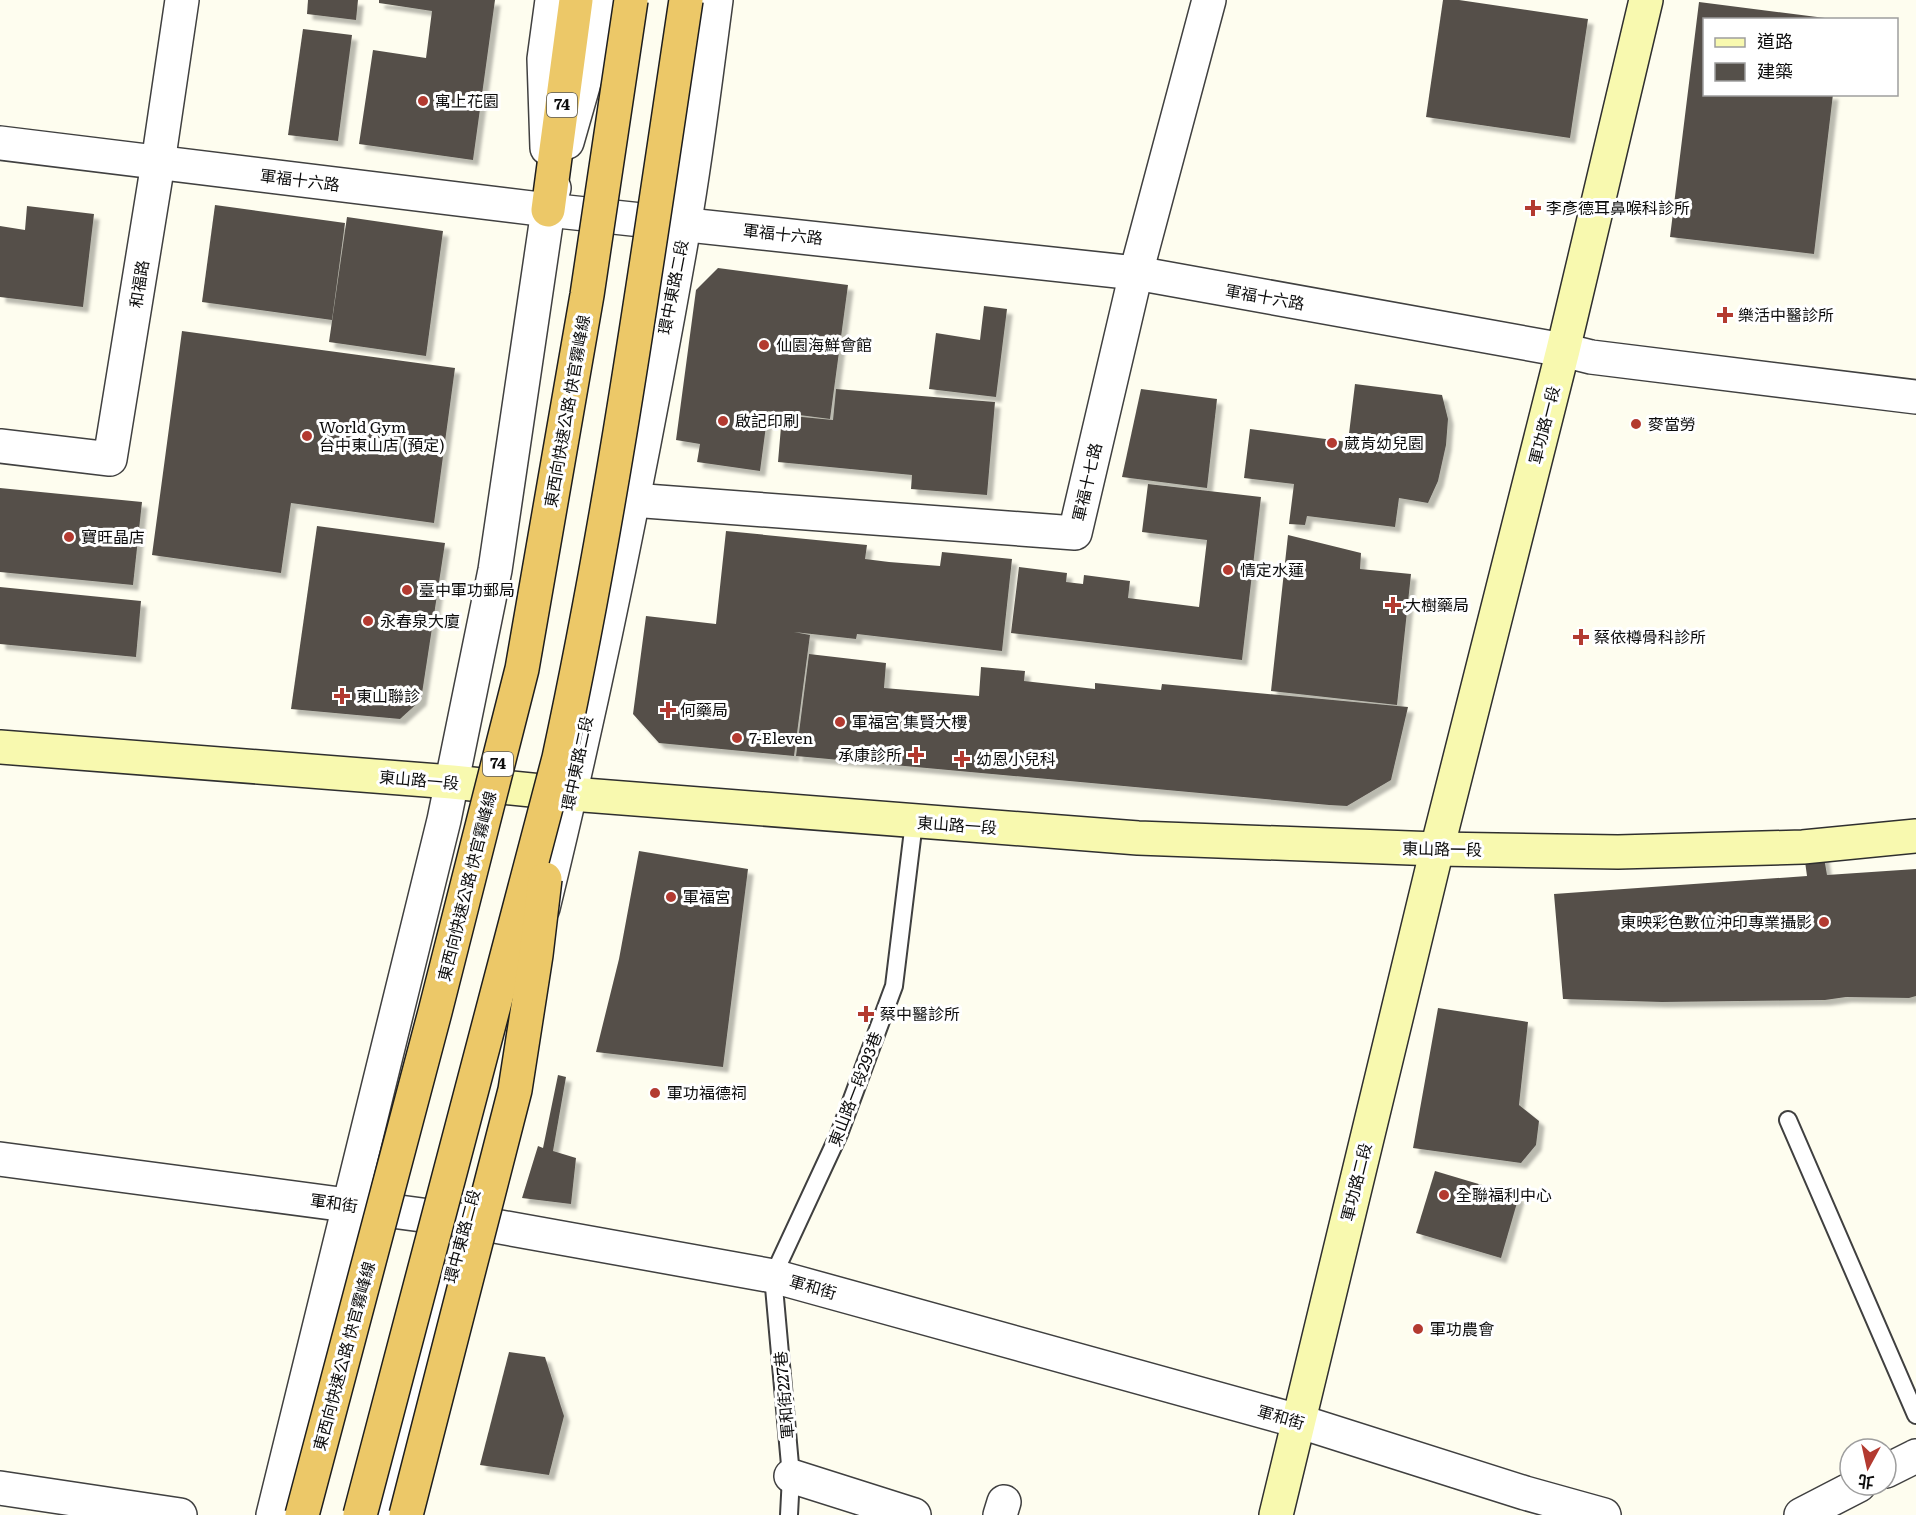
<svg xmlns="http://www.w3.org/2000/svg" width="1916" height="1515" font-family="Literata,'Noto Sans TC',serif">
<defs>
<filter id="shadow"><feDropShadow dx="5.5" dy="5.5" stdDeviation="1.5" flood-color="#0004"/></filter>
</defs>
<rect width="100%" height="100%" fill="#fefdef"/>
<g fill="#55504a" filter="url(#shadow)">
<path d="M308,0H358L356,20L307,14Z"/>
<path d="M379,0H495L473,160L359,144L373,50L426,58L432,11L379,3Z"/>
<path d="M1443,0H1459L1588,19L1570,138L1426,117Z"/>
<path d="M1699,2L1825,18L1704,20V94H1833L1814,254L1670,237Z"/>
<path d="M303,29L352,35L338,141L288,135Z"/>
<path d="M215,205L345,223L332,320L202,302Z"/>
<path d="M27,206L94,214L83,307L0,297V226L25,230Z"/>
<path d="M347,217L443,231L426,356L329,342Z"/>
<path d="M718,268L848,285L830,419L768,411L760,471L697,462L700,444L676,440L696,290Z"/>
<path d="M984,306L1007,309L996,397L929,389L936,333L980,340Z"/>
<path d="M182,331L455,368L434,523L291,503L281,573L152,555Z"/>
<path d="M1355,384L1442,395L1448,419L1446,445L1438,481L1428,503L1399,498L1395,527L1307,516L1305,525L1289,524L1294,484L1244,478L1250,429L1348,442Z"/>
<path d="M836,389L995,402L987,495L911,489L912,475L778,462L782,415L833,420Z"/>
<path d="M1141,389L1217,399L1207,488L1122,477Z"/>
<path d="M1148,484L1261,497L1242,660L1011,633L1019,567L1067,573L1066,582L1083,584L1084,575L1130,581L1128,598L1199,607L1207,540L1142,532Z"/>
<path d="M0,488L142,502L133,585L0,572Z"/>
<path d="M317,526L445,543L421,700L400,719L291,709Z"/>
<path d="M726,531L867,545L865,559L889,562L940,566L942,552L1012,559L1002,651L857,634L856,639L794,632L810,635L794,756L659,743L633,714L646,616L716,624Z"/>
<path d="M1288,535L1361,553L1360,569L1411,574L1397,705L1271,691Z"/>
<path d="M0,587L141,601L136,657L0,644Z"/>
<path d="M809,654L886,663L884,688L979,696L981,667L1025,671L1024,681L1095,689V683L1161,690L1162,684L1408,707L1391,780L1347,806L1329,805L796,756Z"/>
<path d="M1822,846L1827,875L1916,869V996L1909,998L1846,997L1825,1000L1662,1002L1563,999L1554,894L1807,876L1803,847Z"/>
<path d="M639,851L748,869L723,1067L596,1052L619,959Z"/>
<path d="M1438,1008L1528,1022L1519,1105L1539,1121L1536,1145L1521,1163L1413,1148Z"/>
<path d="M558,1075L566,1077L553,1151L576,1158L571,1204L522,1198L538,1146L543,1148Z"/>
<path d="M1435,1171L1519,1196L1501,1258L1416,1233Z"/>
<path d="M509,1352L545,1357L564,1416L549,1475L480,1465Z"/>
</g>
<g fill="none" stroke-linecap="round" stroke-linejoin="round">
<g stroke="#404040" stroke-width="20">
<g id="service">
<path d="M1788,1120L1916,1415"/>
<path d="M789,1515L791,1476L773,1276L839,1134L894,986L914,822"/>
</g>
</g>
<g stroke="#404040" stroke-width="36">
<g id="minor">
<path d="M567,142L589,65L598,0"/>
<path d="M0,143L548,210L1136,273L1563,350L1591,357L1916,397"/>
<path d="M547,148L544,59L552,0"/>
<path d="M0,446L110,459L158,163L182,0"/>
<path d="M632,500L1075,533L1136,273L1209,0"/>
<path d="M543,908C598,683 644,454 684,226C697,151 706,75 716,0"/>
<path d="M0,1159L467,1221L773,1276L1298,1421L1525,1493L1604,1515"/>
<path d="M1886,1471L1916,1456"/>
<path d="M791,1476L914,1515"/>
<path d="M0,1488L180,1515"/>
<path d="M273,1515L444,820L495,570L548,210L554,188"/>
<path d="M384,1515L450,1281"/>
<path d="M1000,1515L1004,1502"/>
<path d="M1801,1515L1859,1485"/>
</g>
</g>
<g stroke="#2f2f2f" stroke-width="36">
<g id="secondary">
<path d="M0,747L452,782L571,794L1138,838L1437,849L1618,852L1803,847L1916,836"/>
<path d="M1276,1515L1437,849L1563,350L1646,0"/>
</g>
</g>
<g stroke="#1e1e1e" stroke-width="36">
<path id="trunk" d="M548,210L576,0"/>
</g>
<use href="#service" stroke="#fff" stroke-width="16"/>
<use href="#minor" stroke="#fff" stroke-width="33"/>
<use href="#secondary" stroke="#f8f9af" stroke-width="33"/>
<use href="#trunk" stroke="#ecc868" stroke-width="33"/>
<g stroke="#1e1e1e" stroke-width="36" stroke-linecap="butt">
<g id="trunk-bridge">
<path d="M302,1515L435,1012L522,669L587,295L631,0"/>
<path d="M360,1515L559,758C613,507 648,253 686,0"/>
<path d="M406,1515L515,1090L536,955L545,879"/>
</g>
</g>
<use href="#trunk-bridge" stroke="#ecc868" stroke-width="33"/>
</g>
<g fill="#b33a30" stroke="#fff" stroke-width="2">
<circle cx="423" cy="101" r="6"/>
<path d="M1530 199h6v6h6v6h-6v6h-6v-6h-6v-6h6z"/>
<path d="M1722 306h6v6h6v6h-6v6h-6v-6h-6v-6h6z"/>
<circle cx="764" cy="345" r="6"/>
<circle cx="723" cy="421" r="6"/>
<circle cx="1636" cy="424" r="6"/>
<circle cx="307" cy="436" r="6"/>
<circle cx="1332" cy="443" r="6"/>
<circle cx="69" cy="537" r="6"/>
<circle cx="1228" cy="570" r="6"/>
<circle cx="407" cy="590" r="6"/>
<path d="M1390 596h6v6h6v6h-6v6h-6v-6h-6v-6h6z"/>
<circle cx="368" cy="621" r="6"/>
<path d="M1578 628h6v6h6v6h-6v6h-6v-6h-6v-6h6z"/>
<path d="M339 687h6v6h6v6h-6v6h-6v-6h-6v-6h6z"/>
<path d="M665 701h6v6h6v6h-6v6h-6v-6h-6v-6h6z"/>
<circle cx="840" cy="722" r="6"/>
<circle cx="737" cy="738" r="6"/>
<path d="M913 746h6v6h6v6h-6v6h-6v-6h-6v-6h6z"/>
<path d="M959 750h6v6h6v6h-6v6h-6v-6h-6v-6h6z"/>
<circle cx="671" cy="897" r="6"/>
<circle cx="1824" cy="922" r="6"/>
<path d="M863 1005h6v6h6v6h-6v6h-6v-6h-6v-6h6z"/>
<circle cx="655" cy="1093" r="6"/>
<circle cx="1444" cy="1195" r="6"/>
<circle cx="1418" cy="1329" r="6"/>
</g>
<g text-anchor="middle" stroke-width="6" stroke-linejoin="round" paint-order="stroke">
<g fill="#fff" stroke="#565656" stroke-width="1.5">
<rect x="547" y="93" width="30" height="24" rx="4.5"/>
<rect x="483" y="752" width="30" height="24" rx="4.5"/>
</g>
<g font-size="15" font-weight="bold" fill="#0d0d0d">
<text x="562" y="110">74</text>
<text x="498" y="769">74</text>
</g>
<g font-size="16" fill="#0d0d0d" stroke="#fff" text-anchor="start">
<text x="435" y="107">寓上花園</text>
<text x="1546" y="214">李彥德耳鼻喉科診所</text>
<text x="1738" y="321">樂活中醫診所</text>
<text x="776" y="351">仙園海鮮會館</text>
<text x="735" y="427">啟記印刷</text>
<text x="1648" y="430">麥當勞</text>
<text x="319" y="433">World Gym<tspan x="319" dy="18">台中東山店 (預定)</tspan></text>
<text x="1344" y="449">葳肯幼兒園</text>
<text x="81" y="543">寶旺晶店</text>
<text x="1240" y="576">情定水蓮</text>
<text x="419" y="596">臺中軍功郵局</text>
<text x="1405" y="611">大樹藥局</text>
<text x="380" y="627">永春泉大廈</text>
<text x="1594" y="643">蔡依樽骨科診所</text>
<text x="356" y="702">東山聯診</text>
<text x="680" y="716">何藥局</text>
<text x="852" y="728">軍福宮 集賢大樓</text>
<text x="749" y="744">7-Eleven</text>
<text x="902" y="761" text-anchor="end">承康診所</text>
<text x="976" y="765">幼恩小兒科</text>
<text x="683" y="903">軍福宮</text>
<text x="1812" y="928" text-anchor="end">東映彩色數位沖印專業攝影</text>
<text x="880" y="1020">蔡中醫診所</text>
<text x="667" y="1099">軍功福德祠</text>
<text x="1456" y="1201">全聯福利中心</text>
<text x="1430" y="1335">軍功農會</text>
</g>
<g font-size="16" fill="#0d0d0d" stroke="#fff">
<text transform="translate(300 180) rotate(7)" y="6">軍福十六路</text>
<text transform="translate(783 234) rotate(6)" y="6">軍福十六路</text>
<text transform="translate(139 284) rotate(-81)" y="6">和福路</text>
<text transform="translate(673 287) rotate(-79)" y="6">環中東路二段</text>
<text transform="translate(1265 297) rotate(10)" y="6">軍福十六路</text>
<text transform="translate(567 411) rotate(-80)" y="6">東西向快速公路 快官霧峰線</text>
<text transform="translate(1544 425) rotate(-76)" y="6">軍功路一段</text>
<text transform="translate(1087 482) rotate(-77)" y="6">軍福十七路</text>
<text transform="translate(577 763) rotate(-78)" y="6">環中東路二段</text>
<text transform="translate(419 780) rotate(5)" y="6">東山路一段</text>
<text transform="translate(957 825) rotate(4)" y="6">東山路一段</text>
<text transform="translate(1442 849) rotate(1)" y="6">東山路一段</text>
<text transform="translate(467 886) rotate(-76)" y="6">東西向快速公路 快官霧峰線</text>
<text transform="translate(855 1089) rotate(-69)" y="6">東山路一段293巷</text>
<text transform="translate(1356 1182) rotate(-76)" y="6">軍功路二段</text>
<text transform="translate(334 1203) rotate(8)" y="6">軍和街</text>
<text transform="translate(462 1236) rotate(-75)" y="6">環中東路二段</text>
<text transform="translate(813 1287) rotate(16)" y="6">軍和街</text>
<text transform="translate(344 1356) rotate(-75)" y="6">東西向快速公路 快官霧峰線</text>
<text transform="translate(784 1395) rotate(-95)" y="6">軍和街227巷</text>
<text transform="translate(1281 1417) rotate(16)" y="6">軍和街</text>
</g>
</g>
<rect x="1703" y="18" width="195" height="78" fill="#ffffff" stroke="#9e9e9e" stroke-width="1.5"/>
<rect x="1715" y="38" width="30" height="9" fill="#f8f9af" stroke="#9e9e9e" stroke-width="1.5"/>
<text x="1757" y="48" font-size="18" fill="#0d0d0d">道路</text>
<rect x="1715" y="63" width="30" height="18" fill="#55504a" stroke="#9e9e9e" stroke-width="1.5"/>
<text x="1757" y="78" font-size="18" fill="#0d0d0d">建築</text>
<g transform="translate(1868 1467) rotate(188)"><circle r="28" fill="#ffffff" stroke="#9e9e9e" stroke-width="1.5"/>
<path d="M0-4.5L10 22L0 15L-10 22Z" fill="#b33a30"/>
<text y="-9" font-size="16" font-weight="bold" text-anchor="middle" fill="#0d0d0d">北</text>
</g>
</svg>
